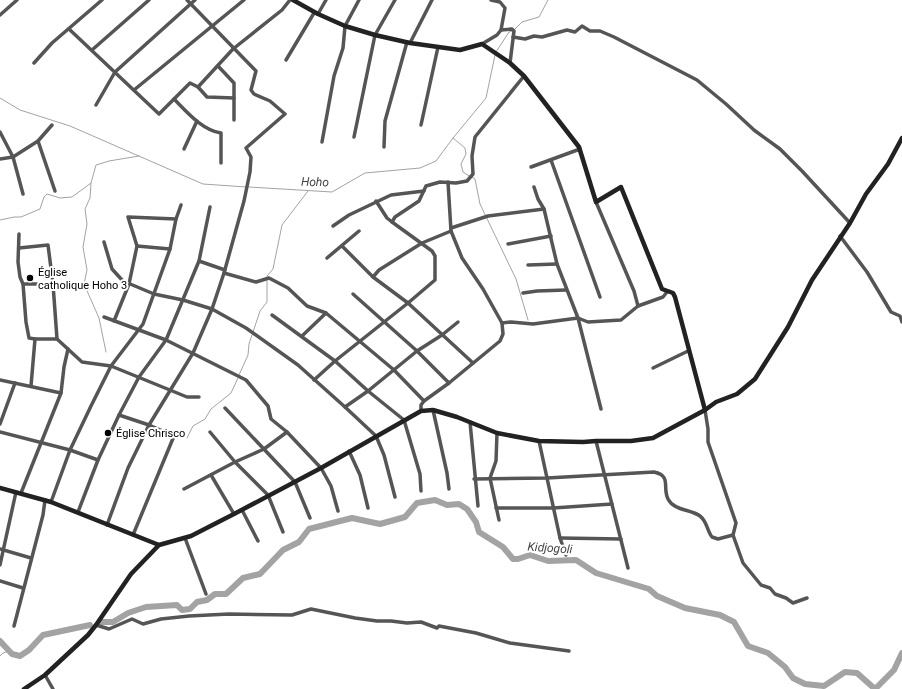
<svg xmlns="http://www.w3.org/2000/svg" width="902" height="689" font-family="Roboto,sans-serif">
<rect width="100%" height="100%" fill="#fff"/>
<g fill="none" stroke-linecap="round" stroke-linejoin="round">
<g stroke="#a3a3a3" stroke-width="1">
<path d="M515,29L522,22L539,17L548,0"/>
<path d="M496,52L509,32L512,31"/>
<path d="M0,98L20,110L70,126L203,184L246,187"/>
<path d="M453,138L465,148L466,154L461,164L463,172L469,176"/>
<path d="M472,177L475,179L480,204L516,279L528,320"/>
<path d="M249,187L332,192L365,173L420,168L436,161L453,138L486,98L495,55"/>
<path d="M0,220L14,217H21L40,209L44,197L47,194L60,198L72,197L91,183"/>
<path d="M267,277V276L273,269L282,225L308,191"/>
<path d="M253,332L260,311L267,302V281"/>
<path d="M106,352L99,318L84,284L87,270L83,247L87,224L85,209L90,198L91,183L96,165L109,161L139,156"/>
<path d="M239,375L248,355L249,344L252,335"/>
<path d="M187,438L193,426L205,419L211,409L231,393L238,378"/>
<path d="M0,656L3,653L9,651"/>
</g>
<g stroke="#a3a3a3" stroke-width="6">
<path d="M101,622H113L128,613L146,607L177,605L182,610L190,609L197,602L207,600L215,594H226L243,578L260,574L283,550L299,542L309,529L352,518L380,524L405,517L417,503L435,500L447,505L459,504L467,509L476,522L479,532L503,547L513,559H518L530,555L548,561L576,560L596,573L649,589L657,596L685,608L720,615L734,622L748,646L768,653L785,667L793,678L805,684L824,686L845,672L857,673L875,689"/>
<path d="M0,641L12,654L20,656L29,650L43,635L90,625"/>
<path d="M875,689L894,670L902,653"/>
</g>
<g stroke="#555" stroke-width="3.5">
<path d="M491,0L500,2L505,8L501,30"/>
<path d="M318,14L326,0"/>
<path d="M0,15L17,0"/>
<path d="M69,29L159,114L190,83L198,87L207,97L234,98"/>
<path d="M513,37L525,39L534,36L542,37L567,30L575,32L582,26L590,31H600L614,37L697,80L726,104L754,130L780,149L802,171L850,223"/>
<path d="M410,43L432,0"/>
<path d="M482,44L497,35L501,30L512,29L514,31L510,63"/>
<path d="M92,50L149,0"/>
<path d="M286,60L314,13"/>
<path d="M34,63L52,43L102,0"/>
<path d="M218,66L234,83V120"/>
<path d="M198,87L233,49L282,10L290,0"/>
<path d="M134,90L244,0"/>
<path d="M174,99C187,112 202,130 221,133V163"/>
<path d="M96,105L115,72L195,0"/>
<path d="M421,125L438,47"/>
<path d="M0,132L13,157L23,194"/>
<path d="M354,137L375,35L395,0"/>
<path d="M38,141L55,191"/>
<path d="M322,142L334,76L343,48L345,26L359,0"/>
<path d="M384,147L385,121L407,42"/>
<path d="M184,149L197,121"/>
<path d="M0,159L13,157L38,141L52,125"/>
<path d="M551,160L600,297"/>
<path d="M531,167L580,149"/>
<path d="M534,187L538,199L544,209L557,264L578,318L601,409"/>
<path d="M376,201L387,218L392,222"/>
<path d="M596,202L634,291L638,306"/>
<path d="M333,226L349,215L391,195L424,191"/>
<path d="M451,228L488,216L544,209"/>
<path d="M19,234L18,262L20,277L23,284L26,322L29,338L35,339H57L82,362L111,366L187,397H199"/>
<path d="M840,236L867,272L891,312L900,316L902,322"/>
<path d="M104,242L112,269L123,281L154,294L183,300L212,309L246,328L298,365L345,407L376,436L384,455L395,497"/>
<path d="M508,244L551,236"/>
<path d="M137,246L170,249"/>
<path d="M342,246L373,277L408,303L473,363"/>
<path d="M19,248L48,245L53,284L57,339"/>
<path d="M327,258L359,231"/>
<path d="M199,261L225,270"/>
<path d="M528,265L557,264"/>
<path d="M224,273L256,282L269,278L288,288L307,306L326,313L394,370L424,401"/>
<path d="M373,277L379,270L422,243L451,231"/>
<path d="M23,284H76"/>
<path d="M523,293L537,291L566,290"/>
<path d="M353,294L417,351L449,383"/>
<path d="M272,315L335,361L368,391L404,420L420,474L421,491"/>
<path d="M104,317L166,340L246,380L268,406L271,419L287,432L321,468L331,486L338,511"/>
<path d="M114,321L129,284L137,246L128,217L176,219"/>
<path d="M502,323L511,322L533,324L578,318L588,322L621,320L638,306L663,297L667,292"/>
<path d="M302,336L326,313"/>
<path d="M653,368L688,351"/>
<path d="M0,380L61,393"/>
<path d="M314,380L335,361L408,303L435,280V256L432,251L392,222L395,217L419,201L426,186L440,182L456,183L467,181L473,174L472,156L475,137L524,76"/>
<path d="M31,386L35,339"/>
<path d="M345,407L368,391L417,351L442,335L458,322"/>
<path d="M225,408L295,482L310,518"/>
<path d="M433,410L447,473L449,489"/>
<path d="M705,410L708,429V442L736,523L733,535L743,563L761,585L770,588L775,594L786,598L793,603L807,598"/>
<path d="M421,411V405L424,401L449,383L500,341L503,334L502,323L483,289L462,258L451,231L448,182"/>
<path d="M119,415L149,425L174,436L133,535"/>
<path d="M470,422L478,506"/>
<path d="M0,424L15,383"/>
<path d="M0,432L70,450L98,460"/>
<path d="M210,432L235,462L268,495L283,532"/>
<path d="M497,433L496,461L490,478L499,520"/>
<path d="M539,441L560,538L566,555"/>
<path d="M596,441L628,568"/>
<path d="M349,451L360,475L368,508"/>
<path d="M211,475L234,514"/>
<path d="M474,479L547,478L654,472C672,476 662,487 668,499C674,511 691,509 700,516C707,521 707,531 712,537L718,539L733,535"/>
<path d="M184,489L235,462L264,449L287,432"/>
<path d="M21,493L61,393L64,367L68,349"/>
<path d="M51,502L70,450L91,406L111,366L143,324L170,249L176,219L181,205"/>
<path d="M496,508H553L612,504"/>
<path d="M242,510L258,541"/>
<path d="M78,512L98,460L119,415L139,377L166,340L199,261L210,207"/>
<path d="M107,525L128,468L149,425L193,353L212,309L224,273L244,201L250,172L251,157L246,148L285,114L270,101L254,94L251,90L256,71L187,0"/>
<path d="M185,538L206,594"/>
<path d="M560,538L621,539"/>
<path d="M0,549L31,558"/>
<path d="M0,565L16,492"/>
<path d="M0,581L23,588"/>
<path d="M96,625L109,629L132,619L143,624L161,619L189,616L229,614L292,615L311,609L355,618L377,621H391L407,623L421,622L437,628L439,626L476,633L510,643L569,651"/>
<path d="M14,626L43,515L45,500"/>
<path d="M45,675L53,689"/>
</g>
<g stroke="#222" stroke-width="4.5">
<path d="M293,0L318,14L345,26L375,35L410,43L460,50L482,44L510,63L524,76L579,147L596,202L621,187L662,289L673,293L675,297L705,410"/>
<path d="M0,488L51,502L159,545"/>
<path d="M24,689L45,675L88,635L96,625L131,574L159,545L191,536L234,514L321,468L421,411L433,410L457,417L497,433L539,441L583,442L596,441H631L653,438L705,410L716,402L737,394L755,379L788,327L812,280L850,223L866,194L888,164L902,138"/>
</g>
</g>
<g fill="#000" stroke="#fff" stroke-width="1.5">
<circle cx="30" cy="278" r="4"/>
<circle cx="108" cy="433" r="4"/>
</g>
<g text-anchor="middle" stroke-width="4" stroke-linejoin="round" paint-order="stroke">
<g font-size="11" fill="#000" stroke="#fff" text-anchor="start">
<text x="38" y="276">Église<tspan x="38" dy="13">catholique Hoho 3</tspan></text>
<text x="116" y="437">Église Chrisco</text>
</g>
<g font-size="12" font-style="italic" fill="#444" stroke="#fff">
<text transform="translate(315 182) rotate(1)" y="4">Hoho</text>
<text transform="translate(550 548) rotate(4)" y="4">Kidjogoli</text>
</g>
</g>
</svg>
